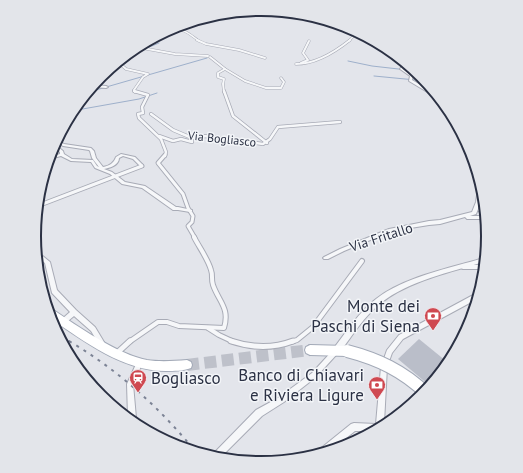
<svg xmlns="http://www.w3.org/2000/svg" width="523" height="473" font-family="'PT Sans',sans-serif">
<rect width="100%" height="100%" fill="#e3e5eb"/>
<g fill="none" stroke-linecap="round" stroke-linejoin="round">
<g stroke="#9eb0cb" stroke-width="1">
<path d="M147,48L159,43"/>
<path d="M348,61L372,66L416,71"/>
<path d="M374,76L426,81"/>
<path d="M89,92L207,58"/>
<path d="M77,110L139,99L157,93"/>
</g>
</g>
<path fill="#babec9" d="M419,339L446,361L430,386L398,359Z"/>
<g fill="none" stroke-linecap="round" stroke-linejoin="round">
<path stroke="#bec1ca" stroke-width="12" stroke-dasharray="12 5.5" stroke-linecap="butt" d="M187,365L310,350"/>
<g stroke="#a8abb6" stroke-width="2.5">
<g id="pedestrian-far5">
<path d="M171,29C185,29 188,33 199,41"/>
<path d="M349,41L357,32"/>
</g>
</g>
<g stroke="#a8abb6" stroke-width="3">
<g id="pedestrian-far4">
<path d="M197,40L206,44L239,50L265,58"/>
<path d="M142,48L175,54L208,56"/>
<path d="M210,57L225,69L245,81L266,88H281L284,82L281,78"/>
<path d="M119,63L126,69L148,74L143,77L134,90L135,92"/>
<path d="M301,63L308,60L303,53L309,41"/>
<path d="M296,64C315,64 335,52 350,40"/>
<path d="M224,92L223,84L224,79L218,77V73L225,69"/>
</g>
</g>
<g stroke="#a8abb6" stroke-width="4">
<g id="pedestrian-far3">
<path d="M134,91L148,95L142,107L143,113L138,114L139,118L161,139L166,152L165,156"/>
<path d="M224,91L233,116L267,143"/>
<path d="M151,114L173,130L192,138L204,136L263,144L270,139L278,127L340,122"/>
<path d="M159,136L173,141L181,139L192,142V138"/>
</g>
</g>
<g stroke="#a8abb6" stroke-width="5">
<g id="pedestrian-far2">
<path d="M165,155L158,163L183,194L188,208L193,216L192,222L188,226L195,238"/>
<path d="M40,205L142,166"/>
</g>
</g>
<g stroke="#a8abb6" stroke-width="6">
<g id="pedestrian-far1">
<path d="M208,328L219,335L234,342"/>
<path d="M129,342L158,322H167L179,326L224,328C230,308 219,302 213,285C211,280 213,275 211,270C208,259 199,247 194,237"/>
<path d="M291,342L297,340L313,327L362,261"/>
</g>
</g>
<g stroke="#a8abb6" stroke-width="7">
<g id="pedestrian">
<path d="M231,341C252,348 272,349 293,341"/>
<path d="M117,353L130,341"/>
</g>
</g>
<g stroke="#a8abb6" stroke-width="2">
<g id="minor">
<path d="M404,63L406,65L403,69L413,75L412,80L434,93L436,96H434L409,81L410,76L400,69Z"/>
<path d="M94,85L106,86L108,87L106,88L93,87Z"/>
<path d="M58,140L64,144L91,148L94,151L96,158L103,167C109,166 114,163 116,157L121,154L135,157L143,165V167H141L133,159L123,156L119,158C119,165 110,168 104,169L112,172L125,182L145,186L176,207H178L192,210V211L190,212L178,210H173L142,188L122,184L110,174L95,168L91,162L71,161L61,156L49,159L50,157L60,154V152L54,147V146L56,143L58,147L63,151L64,154L72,159L93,160L97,166L99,167L92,158L90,151L89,150L63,146L56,142Z"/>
<path d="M478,189H480C482,199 480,205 476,214L470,216H485V219H467L465,217L440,224L429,225L392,231L344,251L328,259H324L323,258L324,257L340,249L389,229L429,221L440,220L472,212L476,202Z"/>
<path d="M37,252L39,253L50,262L57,290L76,310L95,327L104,342L105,344L104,346L102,347L100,346L91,331L74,316L56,331L53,327L70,312L52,293L45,263L38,258Z"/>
<path d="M463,265H483V269H463L461,268L460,267L461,266Z"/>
<path d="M475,294H478L477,299L403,339L392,353L387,367L384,423L371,431H355L331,450L319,453L320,449L351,424L354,423L376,424L381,367L387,350L399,335Z"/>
<path d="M336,348L338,349L339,351L338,353L316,377L284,402L262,416L222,456L214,455L215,452L256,410L278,398L312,373L334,349Z"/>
<path d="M139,361L141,362L142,364L133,384L136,418L135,420L128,416L127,384L137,362Z"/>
</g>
</g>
<g stroke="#a8abb6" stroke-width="2">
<g id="tertiary">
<path d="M483,206L485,217L483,216L478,210L481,207Z"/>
<path d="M484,258H485L484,262C451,272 408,281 381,303C364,316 352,336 340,352L337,353L334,352L333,350L334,348C347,331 359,312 376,299C404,277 450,268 484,258Z"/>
</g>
</g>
<g stroke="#a2a9b7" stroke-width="2">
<g id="primary">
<path d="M48,308L52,309C77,326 119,355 147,360C160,362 174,361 187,360L191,362L192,365L191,368C183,371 174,371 166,371C123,371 85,342 50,318Z"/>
<path d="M310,345L347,346L351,348L352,351L351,354L347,356L310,355L306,353L305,350L306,347Z"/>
</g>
</g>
<use href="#pedestrian-far5" stroke="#f6f7f9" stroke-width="1.5"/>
<use href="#pedestrian-far4" stroke="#f6f7f9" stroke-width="2"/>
<use href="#pedestrian-far3" stroke="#f6f7f9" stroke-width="2.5"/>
<use href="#pedestrian-far2" stroke="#f6f7f9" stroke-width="3"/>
<use href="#pedestrian-far1" stroke="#f6f7f9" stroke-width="4"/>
<use href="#pedestrian" stroke="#f6f7f9" stroke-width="5"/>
<use href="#minor" fill="#f6f7f9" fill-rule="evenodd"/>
<use href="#tertiary" fill="#f6f7f9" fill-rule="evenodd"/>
<use href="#primary" fill="#fff" fill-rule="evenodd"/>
<path stroke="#7c8395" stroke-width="1.5" stroke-dasharray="2 3.5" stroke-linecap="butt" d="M59,335L71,342"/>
<path stroke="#7c8395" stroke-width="2" stroke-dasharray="3 5.5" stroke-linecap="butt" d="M69,341C118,370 159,407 195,451"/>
<g stroke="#a2a9b7" stroke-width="14" stroke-linecap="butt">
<path id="primary-bridge" d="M347,351C378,359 403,371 426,393"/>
</g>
<use href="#primary-bridge" stroke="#fff" stroke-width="12"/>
</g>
<defs>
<g id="bank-pin" transform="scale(0.9)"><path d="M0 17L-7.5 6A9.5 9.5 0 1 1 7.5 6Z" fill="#cf4951" stroke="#f3f5f8"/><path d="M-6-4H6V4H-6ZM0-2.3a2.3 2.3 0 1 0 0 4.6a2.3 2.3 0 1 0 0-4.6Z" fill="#fff"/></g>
<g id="station-pin" transform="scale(0.9)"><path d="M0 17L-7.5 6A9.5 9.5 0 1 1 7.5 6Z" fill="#cf4951" stroke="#f3f5f8"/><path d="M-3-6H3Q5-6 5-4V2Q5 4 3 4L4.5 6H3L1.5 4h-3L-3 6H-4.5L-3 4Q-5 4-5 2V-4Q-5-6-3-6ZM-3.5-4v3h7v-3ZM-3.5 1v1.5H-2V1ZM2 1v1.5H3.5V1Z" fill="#fff"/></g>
</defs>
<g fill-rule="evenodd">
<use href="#bank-pin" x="433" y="316"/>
<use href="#station-pin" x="138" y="378"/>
<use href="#bank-pin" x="377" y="385"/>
</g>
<g text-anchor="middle" stroke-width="3" stroke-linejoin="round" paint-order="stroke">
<g font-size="12" fill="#2b3144" stroke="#f3f5f8">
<text transform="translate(222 139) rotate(6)" y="4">Via Bogliasco</text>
</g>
<g font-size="14" fill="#2b3144" stroke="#f3f5f8">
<text transform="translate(381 237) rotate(-18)" y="5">Via Fritallo</text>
</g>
<g font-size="17" fill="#2b3144" stroke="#f3f5f8" text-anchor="end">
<text x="420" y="312">Monte dei<tspan x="420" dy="20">Paschi di Siena</tspan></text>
<text x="364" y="381">Banco di Chiavari<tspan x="364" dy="20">e Riviera Ligure</tspan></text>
<text x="151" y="384" text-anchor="start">Bogliasco</text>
</g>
</g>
<path d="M0 0H523V473H0ZM41 236a220 220 0 1 1 440 0a220 220 0 1 1-440 0Z" fill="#e3e5ea" fill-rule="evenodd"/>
<path fill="none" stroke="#2b3144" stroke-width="2" d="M41 236a220 220 0 1 1 440 0a220 220 0 1 1-440 0Z"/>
</svg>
